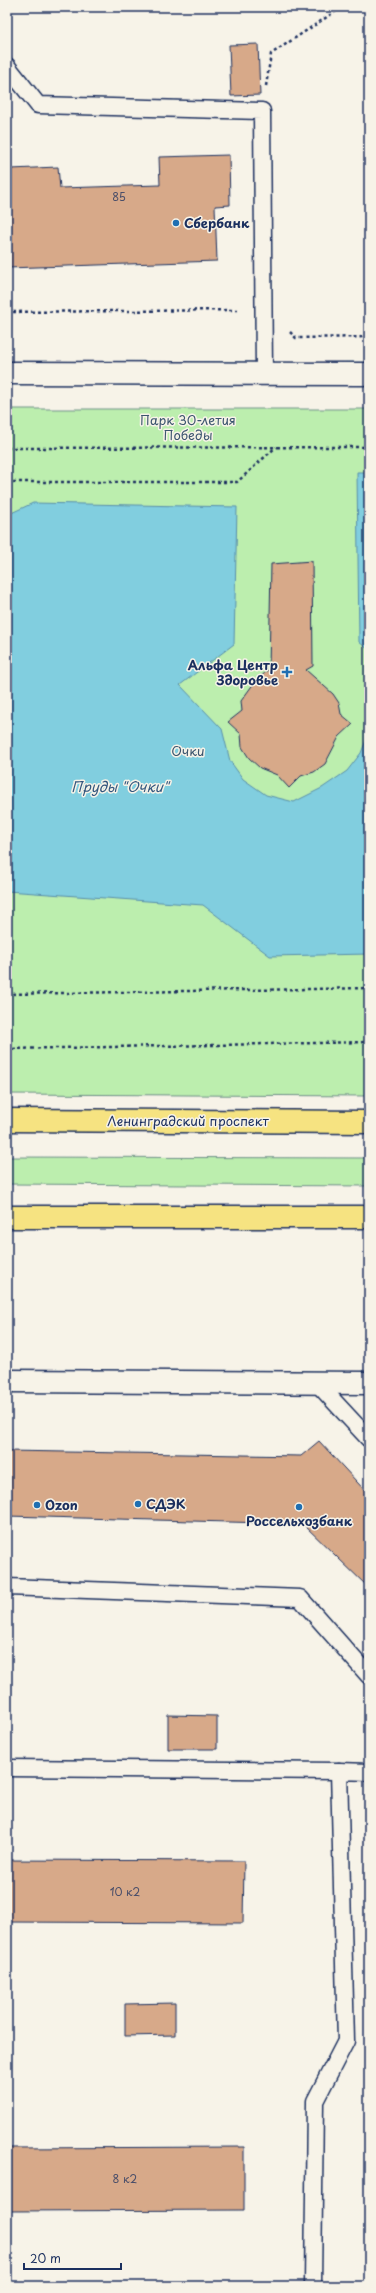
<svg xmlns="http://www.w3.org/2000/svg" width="376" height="2293" font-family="'Playpen Sans',sans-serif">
<rect width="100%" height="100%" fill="#f7f3e8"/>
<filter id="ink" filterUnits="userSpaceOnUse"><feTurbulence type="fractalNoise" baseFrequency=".025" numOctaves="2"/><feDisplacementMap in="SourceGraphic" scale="8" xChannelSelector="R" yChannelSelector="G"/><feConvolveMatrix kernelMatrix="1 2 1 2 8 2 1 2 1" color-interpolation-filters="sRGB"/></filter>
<g filter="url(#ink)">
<g fill="#bceeae" stroke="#6c8e86">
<path d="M7,409H369V1096L7,1094Z"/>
<path d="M7,1157L369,1158V1186L7,1184Z"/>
</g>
<g fill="#81cedf" stroke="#588eab">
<path d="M357,472H369V650L359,642Z"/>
<path d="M33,503L237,507L234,644L180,685L222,729L230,761L243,779L266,795L294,802L322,788L347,771L361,753L369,733V954L270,956L203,905L7,891V515Z"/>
</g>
<g fill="#d7a989" stroke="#1b2f5e">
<path d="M258,44L260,95L231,96L229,45Z"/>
<path d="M7,111H9L11,169L58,167L60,188L160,185L159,157L229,155L230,205L215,206L217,261L7,268Z"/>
<path d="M312,561L313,666L306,670L333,694L339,703L341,714L353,724L339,737L325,764L314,772L301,776L289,788L277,775L260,768L249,758L242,747L241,734L228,722L242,711L241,701L254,683L269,669L271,564Z"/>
<path d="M319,1441L369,1495V1588L303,1524L7,1516V1451L301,1456Z"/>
<path d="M168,1715L217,1716V1749H168Z"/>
<path d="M7,1860L244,1861L243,1923L7,1922Z"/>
<path d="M175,2003V2035L125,2036V2004Z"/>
<path d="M244,2147V2210L7,2211V2148Z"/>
</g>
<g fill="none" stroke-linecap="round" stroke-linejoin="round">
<g stroke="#1b2f5e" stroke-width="19">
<g id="service">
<path d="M7,66L38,105L262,111L264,374"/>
<path d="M317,1383L369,1439"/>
<path d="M7,1587L300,1598L369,1676"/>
<path d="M7,1768L339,1771"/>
<path d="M313,2286L315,2101L346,2041L339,1771L369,1772"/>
</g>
</g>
<g stroke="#1b2f5e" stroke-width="25">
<g id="minor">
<path d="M7,373L369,374"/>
<path d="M7,1381L369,1383"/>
</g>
</g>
<g stroke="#1b2f5e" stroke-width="25">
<g id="primary">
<path d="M7,1120L369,1122"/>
<path d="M7,1217H369"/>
</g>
</g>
<g stroke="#1b2f5e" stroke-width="2.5" stroke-dasharray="3 3" stroke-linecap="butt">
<path d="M266,86L271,54L342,7"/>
<path d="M7,312L238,310"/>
<path d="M290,332L296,338L369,337"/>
<path d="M7,448L369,447"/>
<path d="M7,482H237L276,447"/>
<path d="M7,994L369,988"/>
<path d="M7,1049L369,1042"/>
</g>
<use href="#service" stroke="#f7f3e8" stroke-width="16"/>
<use href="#minor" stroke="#f7f3e8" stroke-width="22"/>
<use href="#primary" stroke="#f6e381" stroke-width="22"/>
</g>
</g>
<g fill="#1f6fb2" stroke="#f7f3e8" stroke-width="1.5">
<circle cx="176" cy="223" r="4"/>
<path d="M285 666h4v4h4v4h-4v4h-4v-4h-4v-4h4z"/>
<circle cx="138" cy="1504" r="4"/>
<circle cx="37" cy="1505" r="4"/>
<circle cx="299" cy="1507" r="4"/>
</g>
<g text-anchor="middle" stroke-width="3" stroke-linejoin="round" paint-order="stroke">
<g font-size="11" fill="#4a4e69">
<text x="119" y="201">85</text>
<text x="125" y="1896">10 к2</text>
<text x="125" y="2183">8 к2</text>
</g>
<g font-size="13" font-weight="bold" fill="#1b2f5e" stroke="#f7f3e8" text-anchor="start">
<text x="184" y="228">Сбербанк</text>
<text x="278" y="670" text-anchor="end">Альфа Центр<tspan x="278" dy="15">Здоровье</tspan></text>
<text x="146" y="1509">СДЭК</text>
<text x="45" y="1510">Ozon</text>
<text x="299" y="1526" text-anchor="middle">Россельхозбанк</text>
</g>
<g font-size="13" fill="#3b556e" stroke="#f7f3e8">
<text x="188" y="425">Парк 30-летия<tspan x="188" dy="15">Победы</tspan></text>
<text x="188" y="756">Очки</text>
</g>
<g font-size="13" fill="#1b2f5e" stroke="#f7f3e8">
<text x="188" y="1126">Ленинградский проспект</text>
</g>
<g font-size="14" font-style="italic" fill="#34577e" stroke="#f7f3e8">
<text x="120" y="792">Пруды "Очки"</text>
</g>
</g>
<rect width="376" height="2293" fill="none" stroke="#f7f3e8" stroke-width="24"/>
<rect x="12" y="12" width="352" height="2269" fill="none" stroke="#1b2f5e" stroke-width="1.5" filter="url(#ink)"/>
<path d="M24 2263v6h97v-6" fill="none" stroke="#1b2f5e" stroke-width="2"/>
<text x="30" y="2263" font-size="12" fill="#1b2f5e" stroke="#f7f3e8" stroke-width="3" paint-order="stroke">20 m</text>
</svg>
